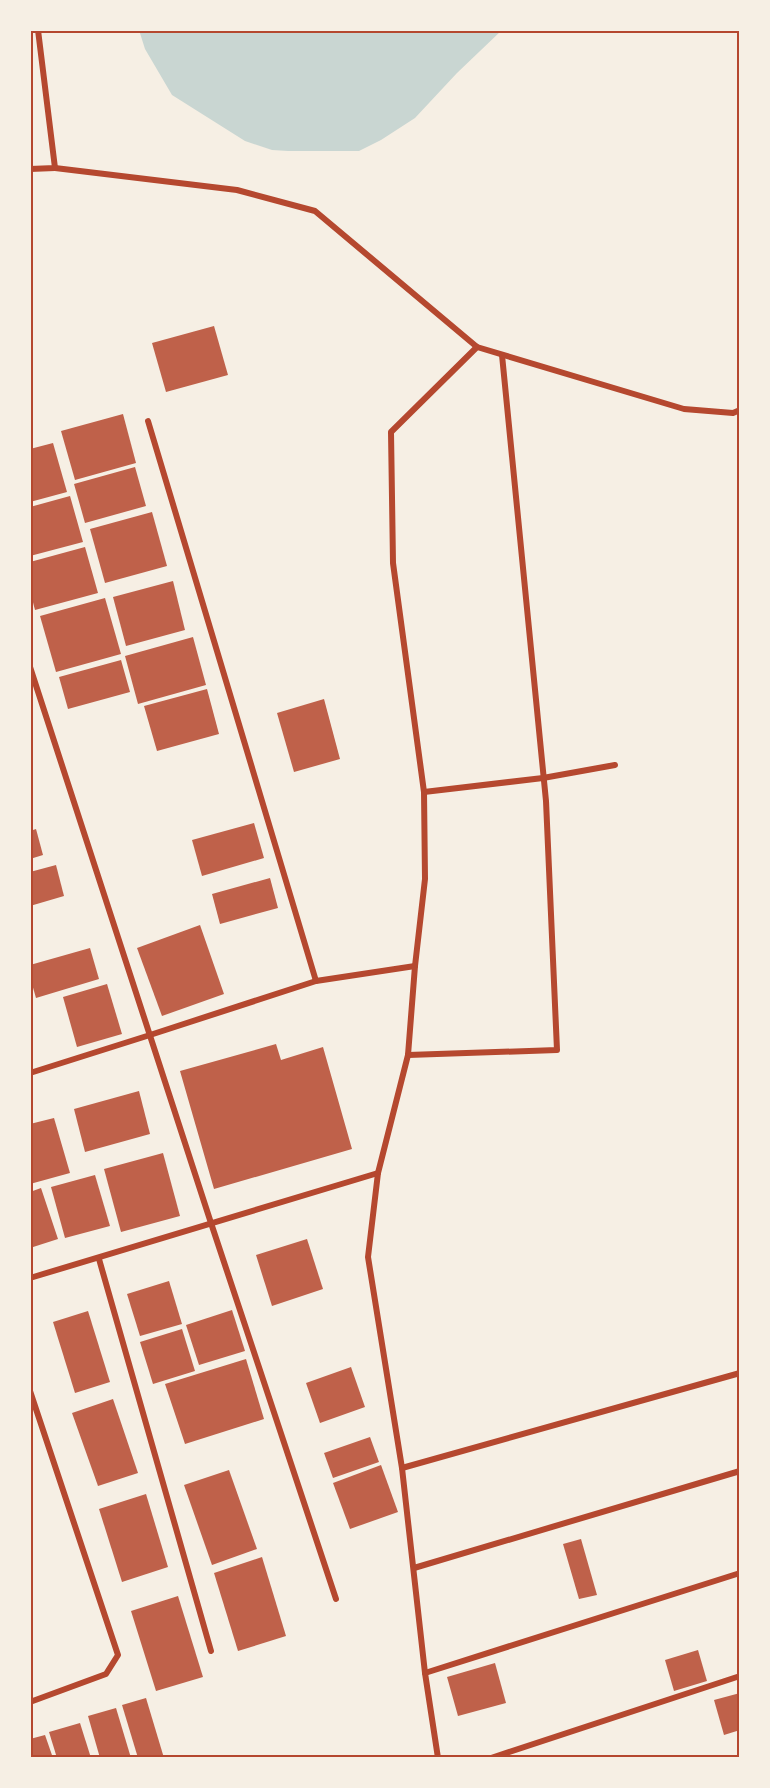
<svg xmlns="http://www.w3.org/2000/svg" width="770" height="1788" font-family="Spectral,serif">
<rect width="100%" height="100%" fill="#f6efe4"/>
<path fill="#c9d6d2" d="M139,30H502L457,73L415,118L381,140L359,151H288L272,150L245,141L172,95L145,49Z"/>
<g fill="#bf614a">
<path d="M214,326L228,375L166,392L152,343Z"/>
<path d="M123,414L136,463L75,480L61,431Z"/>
<path d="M53,443L67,492L30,502V449Z"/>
<path d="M135,467L146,506L85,523L74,484Z"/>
<path d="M70,496L83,542L30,556V507Z"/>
<path d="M152,512L167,566L105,583L90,529Z"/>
<path d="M85,547L98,593L35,610L30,591V562Z"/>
<path d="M173,581L185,630L126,646L113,597Z"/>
<path d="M105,598L121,654L56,672L40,616Z"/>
<path d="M193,637L206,685L138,704L125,656Z"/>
<path d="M121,660L130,692L68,709L59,677Z"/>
<path d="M207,689L219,734L157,751L144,706Z"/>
<path d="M324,699L340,759L294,772L277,713Z"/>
<path d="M254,823L264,858L202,876L192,840Z"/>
<path d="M36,829L43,855L30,859V831Z"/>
<path d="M56,865L64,896L30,906V872Z"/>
<path d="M270,878L278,908L220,924L212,894Z"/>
<path d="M200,925L224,994L162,1016L137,948Z"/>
<path d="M90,948L99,979L36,998L30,977V965Z"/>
<path d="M107,984L122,1034L77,1047L63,997Z"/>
<path d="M276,1044L281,1060L323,1047L352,1149L214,1189L180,1071Z"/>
<path d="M139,1091L150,1134L85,1152L74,1109Z"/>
<path d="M54,1118L70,1173L30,1184V1124Z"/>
<path d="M163,1153L180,1216L121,1232L104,1169Z"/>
<path d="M95,1175L110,1226L65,1238L51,1187Z"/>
<path d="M41,1188L58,1239L30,1248V1192Z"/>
<path d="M307,1239L323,1289L272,1306L256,1255Z"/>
<path d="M169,1281L182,1324L140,1336L127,1294Z"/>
<path d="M232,1310L245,1351L199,1365L186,1325Z"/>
<path d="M88,1311L110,1382L75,1393L53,1322Z"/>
<path d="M182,1329L195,1371L153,1384L140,1342Z"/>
<path d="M246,1359L264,1419L185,1444L165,1384Z"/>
<path d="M351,1367L365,1407L320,1423L306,1383Z"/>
<path d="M113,1399L138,1473L98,1486L72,1413Z"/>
<path d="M370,1437L379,1462L333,1478L324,1453Z"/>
<path d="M381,1465L398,1512L350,1529L333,1483Z"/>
<path d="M229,1470L257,1549L212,1565L184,1485Z"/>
<path d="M146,1494L168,1567L122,1582L99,1509Z"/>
<path d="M581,1539L597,1595L579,1599L563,1544Z"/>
<path d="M262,1557L286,1636L238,1651L214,1573Z"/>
<path d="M178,1596L203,1677L156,1691L131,1611Z"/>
<path d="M698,1650L707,1681L674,1691L665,1660Z"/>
<path d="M495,1663L506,1703L458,1716L447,1677Z"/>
<path d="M740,1693V1730L724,1735L714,1700Z"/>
<path d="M146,1698L164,1758H138L122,1705Z"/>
<path d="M116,1708L131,1758H100L88,1716Z"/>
<path d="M80,1723L91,1758H57L49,1732Z"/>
<path d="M45,1735L53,1758H30V1739Z"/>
</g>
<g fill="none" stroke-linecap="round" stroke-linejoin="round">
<g stroke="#b5482f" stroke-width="6">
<path d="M55,168L237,190L315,211L477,347L684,409L733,413L740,410"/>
<path d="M30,169L55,168L38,30"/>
<path d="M148,421L316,981"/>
<path d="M30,667L211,1223L336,1599"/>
<path d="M424,792L543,778L615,765"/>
<path d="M408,1055L557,1050L546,801L502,355"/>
<path d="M30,1073L150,1035L316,981L415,966"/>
<path d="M99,1259L211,1651"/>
<path d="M30,1278L378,1173"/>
<path d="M30,1391L118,1655L106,1674L30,1702"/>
<path d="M402,1468L740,1373"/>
<path d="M414,1568L740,1471"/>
<path d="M425,1673L740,1573"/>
<path d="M438,1758L425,1673L402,1468L368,1257L378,1173L408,1055L415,966L425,879L424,792L393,563L391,432L477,347"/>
<path d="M491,1758L740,1676"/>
</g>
</g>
<rect width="770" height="1788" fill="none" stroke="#f6efe4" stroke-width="63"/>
<rect x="32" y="32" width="706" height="1724" fill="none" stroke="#b5482f" stroke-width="2"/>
</svg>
